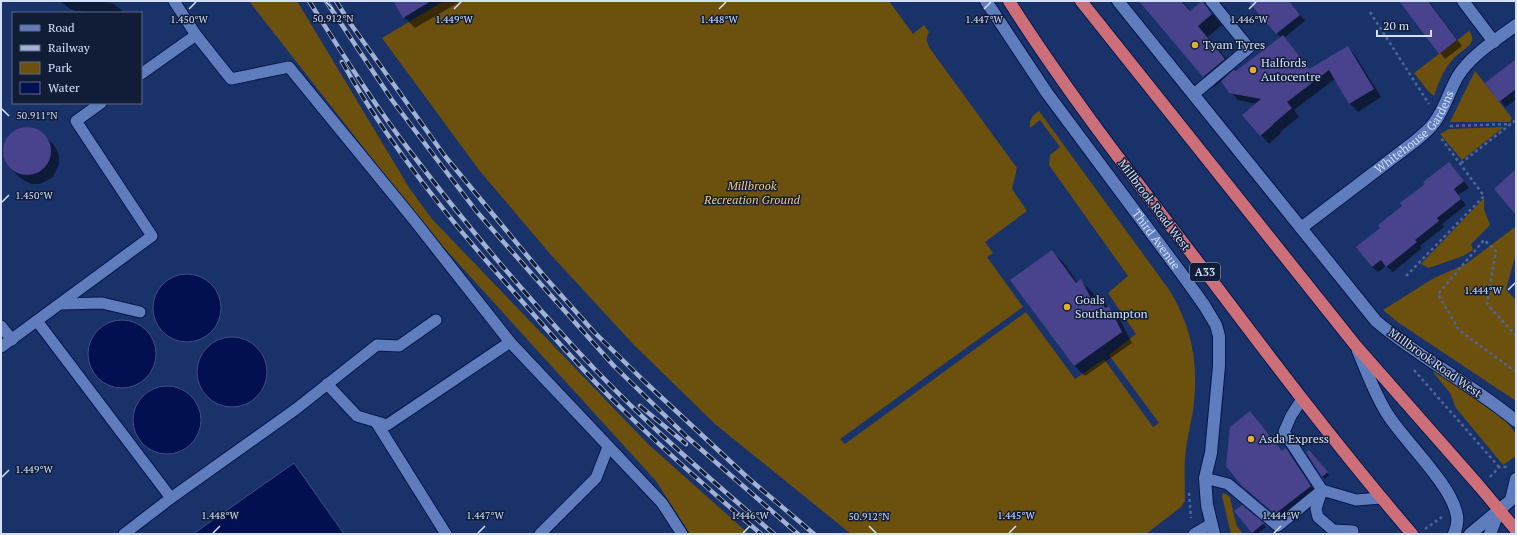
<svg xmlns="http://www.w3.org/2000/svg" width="1517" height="535" font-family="'PT Serif',serif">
<rect width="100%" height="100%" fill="#1a326a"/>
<g fill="#6b500e">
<path d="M249,1H297L410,189L432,219L648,444L749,534H690L656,481L427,229Z"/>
<path d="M444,1H889L913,34L924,25L929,32C925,39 927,43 931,50L1017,168L1012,189L1027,211L985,242L993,253L987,257L1023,307L840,439L845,444L1026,312L1075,379L1104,359L1153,427L1159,423L1109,355L1136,334L1108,293L1128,276L1049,165L1050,155L1060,147L1040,120L1030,128C1029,119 1032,116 1039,111L1170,291C1193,330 1199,366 1193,411C1190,427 1186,443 1185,459C1184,473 1185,487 1185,501L1181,507L1146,534H851L715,424L634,345L551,255L479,170L382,38Z"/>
<path d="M1469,31C1471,34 1473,36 1472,40C1471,46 1462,51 1457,55C1445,66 1439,81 1434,96L1428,91L1414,73Z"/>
<path d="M1475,71L1512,118L1510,122H1450Z"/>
<path d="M1504,127L1462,160L1440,134L1449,129Z"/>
<path d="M1484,198V209L1490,225L1471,244L1473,250L1463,256L1429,268L1421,264Z"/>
<path d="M1515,227L1516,228V253L1506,290L1516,300V401L1399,323L1383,310L1434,278L1466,264Z"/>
<path d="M1435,371L1502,416L1516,434V456L1503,465L1456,408L1450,393L1433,372Z"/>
<path d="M1223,493L1227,495L1230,497L1234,516L1237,526L1243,534H1231L1222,496Z"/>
</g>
<g fill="#021052" stroke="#404e85">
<circle cx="187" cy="308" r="34"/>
<circle cx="122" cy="354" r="34"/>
<circle cx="232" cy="372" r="35"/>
<circle cx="167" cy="420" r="34"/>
<path d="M294,463L344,534H193Z"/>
</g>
<g fill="#0007">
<path d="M59,1L106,2L114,4L125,13H82L83,11H76L69,8Z"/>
<path d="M394,1H461L415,28L404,17Z"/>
<path d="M1141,1H1182L1191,11L1202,2L1222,25L1208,37L1237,71L1281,38L1250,1H1289L1305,21L1284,38L1310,70L1348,47L1355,55L1381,97L1358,112L1350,104L1335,79L1294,110L1299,117L1280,132L1281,133L1269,144L1243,115L1257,104L1238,100L1222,81L1214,87L1204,77Z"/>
<path d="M1400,1H1429L1462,46L1445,59Z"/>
<path d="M1516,61V99L1506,107L1500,101Z"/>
<path d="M29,128L37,130L43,135L53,144L57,150L59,157V164L53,177L40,184H32L25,181L19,177L10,168L5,161L4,153V145L8,138L14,132L21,129Z"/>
<path d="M1454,169L1469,188L1458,195L1466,205L1442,224L1444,227L1420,246L1422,248L1393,272L1386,266L1378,272L1372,267Z"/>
<path d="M1052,251L1063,262L1078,283L1081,281L1092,292L1096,299L1099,297L1119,318L1132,343L1085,376L1074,365Z"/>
<path d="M1286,449L1291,454L1315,491L1281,519L1242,486Z"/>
<path d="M1312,454L1329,475L1325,479L1322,476Z"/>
<path d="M1242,506L1266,527L1257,534L1253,533L1236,511Z"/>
</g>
<g fill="#49428d">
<path d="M393,1H431L403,18Z"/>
<path d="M1139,1H1181L1190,11L1202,1L1212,14L1198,26L1225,59L1203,77Z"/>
<path d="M1248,1H1289L1300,15L1276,34Z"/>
<path d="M1399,1H1428L1457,40L1439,54Z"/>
<path d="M1283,35L1309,69L1348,46L1374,89L1349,104L1329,70L1287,102L1292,108L1273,124V125L1260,136L1242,115L1261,99L1229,93L1221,81L1234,69L1236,71Z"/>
<path d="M1516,59V89L1499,102L1485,83Z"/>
<circle cx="27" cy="151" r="24"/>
<path d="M1449,162L1464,181L1454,189L1461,199L1437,218L1439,221L1415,240L1417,242L1386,267L1381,260L1372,267L1356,247L1380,228L1378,225L1402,206L1400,203L1425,184L1423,182Z"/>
<path d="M1516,169V215L1494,189Z"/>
<path d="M1052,250L1076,283L1081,279L1092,300L1099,296L1105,308L1109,306L1122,332L1074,366L1010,280Z"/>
<path d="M1250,411L1282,451L1286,448L1311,486L1275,514L1242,486L1226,466L1230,427Z"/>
<path d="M1309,450L1328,472L1322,477L1306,452Z"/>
<path d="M1242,505L1264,523L1252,533L1234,511Z"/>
</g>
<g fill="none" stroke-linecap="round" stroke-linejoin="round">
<g stroke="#05164d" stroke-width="13">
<g id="service">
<path d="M196,35L231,79L289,67L414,220L510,342L387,425L357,416L327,384"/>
<path d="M141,74L196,35L174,1"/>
<path d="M1194,94L1249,48L1211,1"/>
<path d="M61,304L102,303L140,312"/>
<path d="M37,321L171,498L296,409L377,345L399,346L436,320"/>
<path d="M1,326L12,340"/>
<path d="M510,342L662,503L682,534"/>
<path d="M1,347L152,236L76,121L101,103"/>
<path d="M1302,399L1291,416L1284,432L1322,490L1356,500L1381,498"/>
<path d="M376,422L446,534"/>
<path d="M1205,478L1228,484L1278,526L1322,490"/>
<path d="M1322,490L1316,509L1318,517L1333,530L1353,531"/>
<path d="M124,534L171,498"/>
<path d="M540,534L596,478L608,447"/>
<path d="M1194,534L1211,524"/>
</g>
</g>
<g stroke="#05164d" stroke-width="14">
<g id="minor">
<path id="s1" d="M986,1L1047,93L1184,277L1204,305L1216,325L1219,336V366L1211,453L1205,478L1207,505L1214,534"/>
<path d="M1118,1L1376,321C1419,358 1472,384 1516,421"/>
<path d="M1463,1L1494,42"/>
<path id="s2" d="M1301,228L1414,142C1421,136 1429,130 1434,123C1445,109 1449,91 1458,76C1471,55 1496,40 1516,25"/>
<path d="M1358,351C1367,372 1375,395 1388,415C1406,443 1452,485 1457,516C1458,522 1456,529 1454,534"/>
</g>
</g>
<g stroke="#05164d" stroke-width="14">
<g id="tertiary">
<path d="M1470,534L1511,500L1516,479"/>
<path d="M1490,534L1498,513"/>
</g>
</g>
<g stroke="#05164d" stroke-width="14">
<g id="trunk">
<path d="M1009,1C1068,94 1137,182 1204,270C1271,359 1339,449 1412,534"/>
<path d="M1081,1L1356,346L1480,487L1516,530"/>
</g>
</g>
<g stroke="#516696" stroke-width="2.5" stroke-dasharray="3 3" stroke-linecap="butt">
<path d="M1370,12L1429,104"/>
<path d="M1450,126L1511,124"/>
<path d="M1461,163L1516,120"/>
<path d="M1406,276L1484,196L1441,138"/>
<path d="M1516,336L1487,304L1496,251L1484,240L1438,294L1459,330L1516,372"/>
<path d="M1414,370L1499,467"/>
<path d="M1490,477L1499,467H1507"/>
<path d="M1189,493L1191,518"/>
<path d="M1425,529L1442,517"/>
</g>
<use href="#service" stroke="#5f7cbc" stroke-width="11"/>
<use href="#minor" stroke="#5f7cbc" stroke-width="12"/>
<use href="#tertiary" stroke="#5f7cbc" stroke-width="12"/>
<use href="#trunk" stroke="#cc6f78" stroke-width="12"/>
<g stroke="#a0b1d4" stroke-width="4.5">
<g id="rail">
<path d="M309,1C342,53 375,106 413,155C463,221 517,285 573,346C635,414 704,474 774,534"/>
<path d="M326,1L392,100L432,153L477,212L538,281L614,366L688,438L798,534"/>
<path d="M336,1L350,23L444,155L544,276L594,332L646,383L748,478L814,534"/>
<path d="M342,62C389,145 449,220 513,291C548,331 583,371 621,408C666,452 713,493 761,534"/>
<path d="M640,406L686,444"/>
</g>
</g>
<use href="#rail" stroke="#111c36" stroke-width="3" stroke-dasharray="9" stroke-linecap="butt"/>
</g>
<path fill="none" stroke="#d2e0fc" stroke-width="1.5" d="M326,2L333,9M189,9L196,2M454,9L461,2M719,9L726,2M984,9L991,2M1249,9L1256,2M2,109L9,116M2,202L9,195M1508,290L1515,283M2,477L9,470M869,526L876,533M213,533L220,526M478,533L485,526M743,533L750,526M1009,533L1016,526M1274,533L1281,526"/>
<g fill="#e2af34" stroke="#111c36" stroke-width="1.5">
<circle cx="1195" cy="45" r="4"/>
<circle cx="1253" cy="70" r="4"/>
<circle cx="1067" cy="307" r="4"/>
<circle cx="1251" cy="439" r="4"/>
</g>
<g text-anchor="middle" stroke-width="3" stroke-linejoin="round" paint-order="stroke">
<rect fill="#111c36" stroke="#98a5c1" stroke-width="1" x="1190" y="263" width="30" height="18" rx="3"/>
<g font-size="11" font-weight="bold" fill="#d2e0fc">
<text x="1205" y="276">A33</text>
</g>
<g font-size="12" fill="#d2e0fc" stroke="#111c36" text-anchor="start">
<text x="1203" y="49">Tyam Tyres</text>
<text x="1261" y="67">Halfords<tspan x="1261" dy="14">Autocentre</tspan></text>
<text x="1075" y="304">Goals<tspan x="1075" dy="14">Southampton</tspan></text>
<text x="1259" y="443">Asda Express</text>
</g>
<g font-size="12" fill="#d2e0fc" stroke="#111c36">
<text dy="4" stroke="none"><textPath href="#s2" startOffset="150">Whitehouse Gardens</textPath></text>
<text transform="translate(1154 205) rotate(53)" y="4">Millbrook Road West</text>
<text dy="4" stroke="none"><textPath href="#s1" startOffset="293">Third Avenue</textPath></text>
<text transform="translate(1435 363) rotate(35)" y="4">Millbrook Road West</text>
</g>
<g font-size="12" font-style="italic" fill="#f8cd72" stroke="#111c36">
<text x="752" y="190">Millbrook<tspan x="752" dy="14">Recreation Ground</tspan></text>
</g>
</g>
<g font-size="10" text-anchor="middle" fill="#d2e0fc" stroke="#111c36" stroke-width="3" stroke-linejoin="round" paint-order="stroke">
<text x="333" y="22">50.912°N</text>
<text x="189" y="23">1.450°W</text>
<text x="454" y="23">1.449°W</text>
<text x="719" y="23">1.448°W</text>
<text x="984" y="23">1.447°W</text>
<text x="1249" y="23">1.446°W</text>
<text x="37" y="119">50.911°N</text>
<text x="34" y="199">1.450°W</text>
<text x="1483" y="294">1.444°W</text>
<text x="34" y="473">1.449°W</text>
<text x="220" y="519">1.448°W</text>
<text x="485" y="519">1.447°W</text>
<text x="750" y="519">1.446°W</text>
<text x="1016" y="519">1.445°W</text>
<text x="1281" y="519">1.444°W</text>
<text x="869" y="520">50.912°N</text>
</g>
<rect width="1517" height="535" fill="none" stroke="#d2e0fc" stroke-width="4"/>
<rect x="12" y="12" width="130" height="92" fill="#111c36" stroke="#5e6a85"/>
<rect x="20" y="25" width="20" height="6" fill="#5f7cbc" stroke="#5e6a85"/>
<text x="48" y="32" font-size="12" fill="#d2e0fc">Road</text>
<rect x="20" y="45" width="20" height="6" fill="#a0b1d4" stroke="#5e6a85"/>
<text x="48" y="52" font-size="12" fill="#d2e0fc">Railway</text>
<rect x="20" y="62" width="20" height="12" fill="#6b500e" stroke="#5e6a85"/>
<text x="48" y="72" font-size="12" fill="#d2e0fc">Park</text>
<rect x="20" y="82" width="20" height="12" fill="#021052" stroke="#5e6a85"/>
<text x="48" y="92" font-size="12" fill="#d2e0fc">Water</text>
<path d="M1377 30v6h54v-6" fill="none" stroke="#d2e0fc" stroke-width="2"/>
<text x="1383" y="30" font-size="12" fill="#d2e0fc" stroke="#111c36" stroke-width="3" paint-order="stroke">20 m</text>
</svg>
